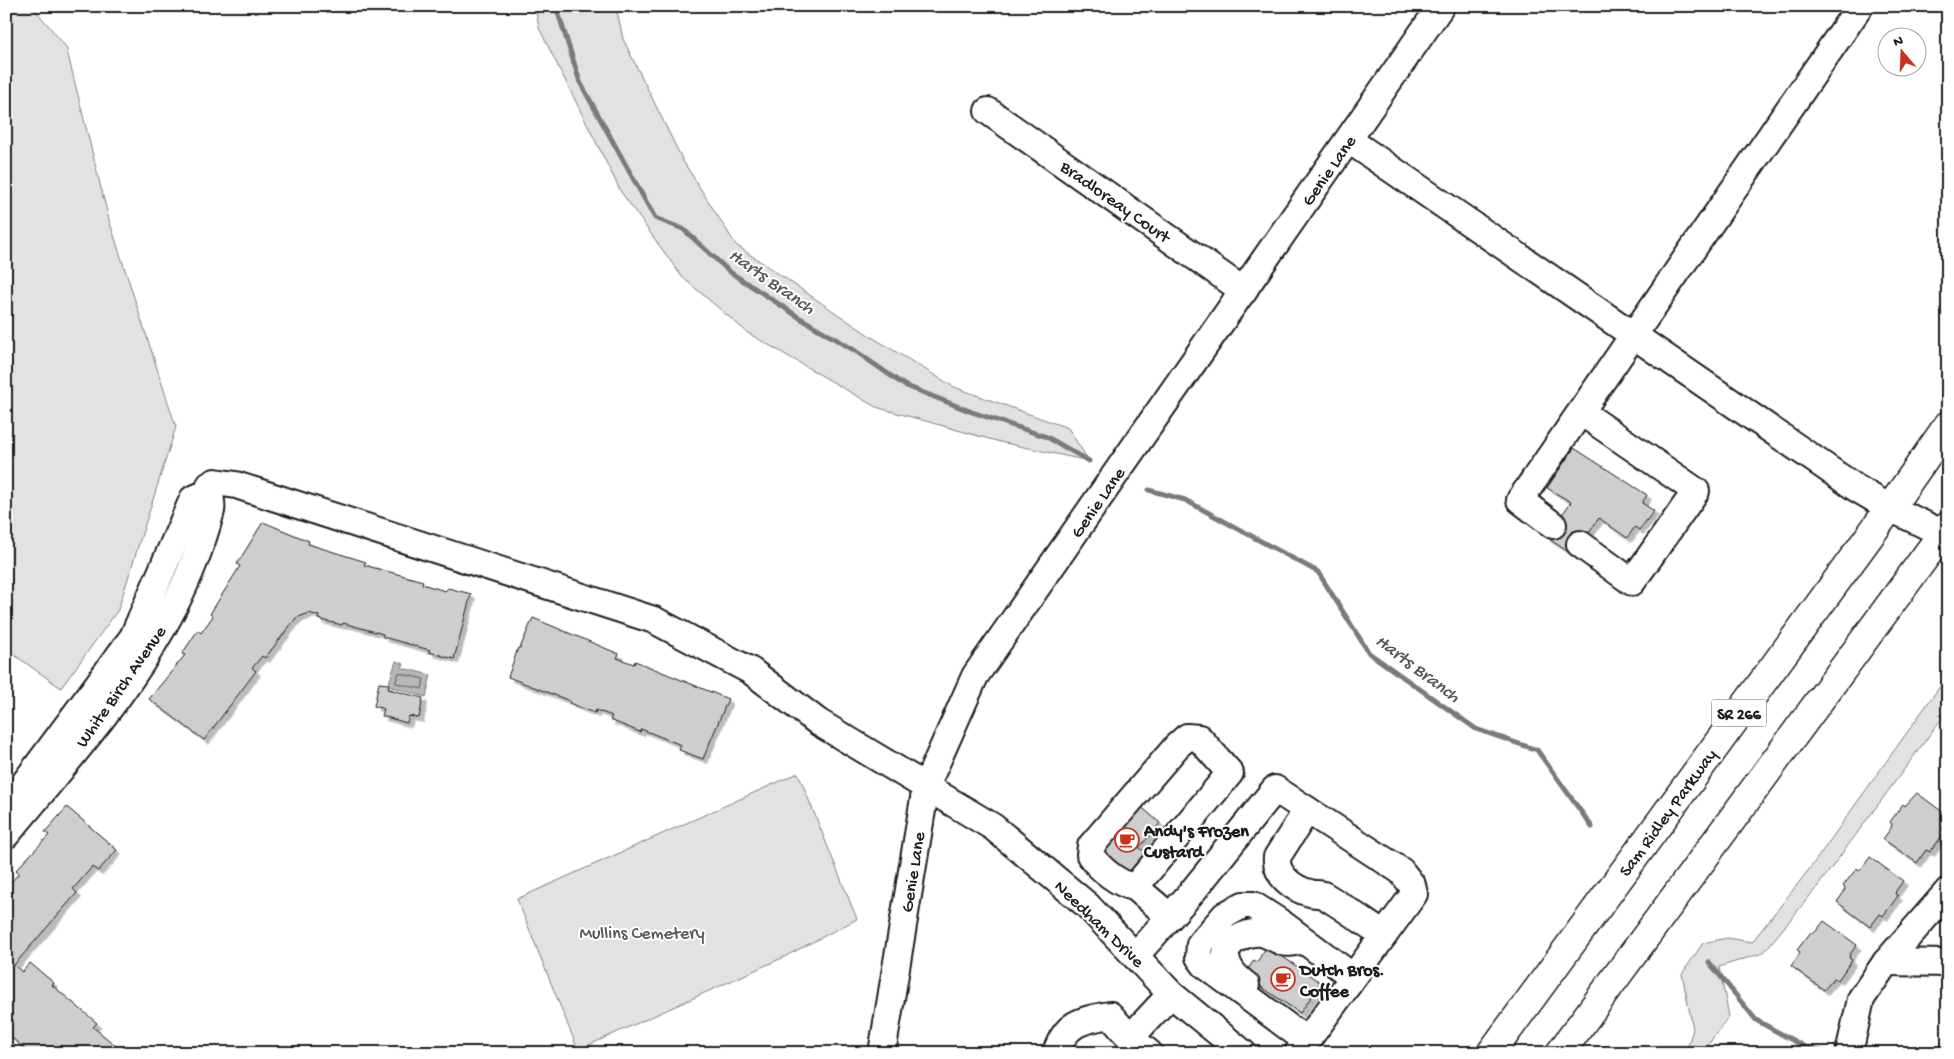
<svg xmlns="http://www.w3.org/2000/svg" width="1954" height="1059" font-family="'Gochi Hand',sans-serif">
<defs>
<filter id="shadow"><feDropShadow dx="4.5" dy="4.5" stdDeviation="0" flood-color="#0004"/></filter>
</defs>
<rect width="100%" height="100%" fill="#fff"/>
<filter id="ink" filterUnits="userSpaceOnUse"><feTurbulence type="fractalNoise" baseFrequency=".02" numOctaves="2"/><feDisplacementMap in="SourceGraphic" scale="10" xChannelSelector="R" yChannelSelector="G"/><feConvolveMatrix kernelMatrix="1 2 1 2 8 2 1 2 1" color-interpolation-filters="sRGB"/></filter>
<g filter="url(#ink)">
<g fill="#e2e2e2" stroke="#7f7f7f">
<path d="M6,6H32L66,47L109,220L176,427L118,610L61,688L6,649Z"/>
<path d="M535,6H616L623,39L683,161L736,245L870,336L954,387L1068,428L1089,461L1000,442L876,407L748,333L682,277L621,192L539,28Z"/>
<path d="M1948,675V710L1818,886L1763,953L1719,967L1729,1016L1702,1053L1686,1052L1693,1029L1682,974L1703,943L1727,938L1752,942L1811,867Z"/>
<path d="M798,773L857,919L782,958L578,1050L517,899Z"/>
</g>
<path fill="#b8b8b8" stroke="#7a7a7a" d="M396,661L404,664L402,668L431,675L426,697L388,686Z"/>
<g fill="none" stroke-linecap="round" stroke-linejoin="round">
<path stroke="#5a5a5a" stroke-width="1" d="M399,673L424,679L422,689L396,683Z"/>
<g stroke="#7a7a7a" stroke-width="5">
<path d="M556,6L580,82L655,218L683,229L730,272L800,318L854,350L904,385L972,412L1047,437L1089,461"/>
<path d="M1149,490L1185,500L1318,572L1369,653L1476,729L1537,750L1592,827"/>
<path d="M1709,962L1756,1020L1805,1047L1828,1053"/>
</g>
</g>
<g fill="#cecece" stroke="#1c1c1c" filter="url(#shadow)">
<path d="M1574,448L1647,495L1642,503L1654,511L1639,530L1635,527L1627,538L1599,518L1573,555L1546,537L1571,502L1547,488Z"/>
<path d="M263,522L309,541L308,544L366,562L364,565L423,581L422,584L445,591L448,588L471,594L454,659L429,652L430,650L383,637V634L343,623L342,625L318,619L319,616L309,613L296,618L265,658L262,656L252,668L256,671L204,740L149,699L185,655L182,654L198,630L201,633L213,616L210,614L240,566L237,564Z"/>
<path d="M533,618L619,654L617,658L634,664L635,661L728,699L703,759L679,750L681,745L641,729L640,732L610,720L612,716L596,710L595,713L569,703L570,701L508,677L518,648H520Z"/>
<path d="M379,683L389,684L388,689L423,698L419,718L409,716L407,723L382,716L384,709L374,706Z"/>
<path d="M1917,793L1948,816L1943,827L1942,830L1945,832L1930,852L1926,850L1917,863L1883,839L1891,828L1892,824L1890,822L1903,804L1905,806Z"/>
<path d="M1138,804L1160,823L1139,848L1146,852L1126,875L1099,852Z"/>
<path d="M67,807L117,850L98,871L92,867L73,889L77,893L14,965L22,972L30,963L54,983L52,985L97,1023L93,1027L125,1053L127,1050L131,1053H30L6,1033V888L19,873L16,870L49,835L45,832Z"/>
<path d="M1870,857L1903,881L1896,891L1895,894L1898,896L1883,916L1880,914L1870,927L1837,902L1844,892L1845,888L1843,886L1857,868L1859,870L1863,867Z"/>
<path d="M1824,921L1857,945L1850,954L1849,958L1852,960L1838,980L1834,978L1824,990L1791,966L1798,956L1800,952L1797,950L1811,932L1813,934L1817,930Z"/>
<path d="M1267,946L1321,983L1300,1013L1244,975L1254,960L1257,962Z"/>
</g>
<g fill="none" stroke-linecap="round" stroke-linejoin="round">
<g stroke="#1c1c1c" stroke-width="30">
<g id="minor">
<path d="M988,111L1244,291"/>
<path d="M1349,140L1856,488L1890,508L1948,536"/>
<path d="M1553,525L1520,500L1860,6"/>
<path d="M1580,544L1632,582L1696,491L1581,412"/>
<path d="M15,796L133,637L193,499L208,493"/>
<path d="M1307,810L1277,857C1275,875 1293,889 1310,893C1316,895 1321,893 1325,896C1345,908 1364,922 1384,935"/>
<path d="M6,835C74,753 149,671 190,572C198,553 206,530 211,511C213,502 208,494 210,485L215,482L236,485L654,620L751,671L818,722L993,827L1087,905L1171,994L1243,1053"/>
<path d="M1135,887C1119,885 1099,868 1090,855L1091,846L1177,746L1187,737L1199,738L1230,773L1135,887L1170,917"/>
<path d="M1135,956L1192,892L1275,789L1401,871L1412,885L1414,894L1298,1053"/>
<path d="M1886,962L1948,963"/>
<path d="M1246,985C1236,977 1228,970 1226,957C1224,941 1249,931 1261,933C1269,934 1276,940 1283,942C1287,944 1294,942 1299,941"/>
<path d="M1130,1038L1171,994"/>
<path d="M1307,1041L1205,965L1199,957L1200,944L1225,915L1243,905H1253L1281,923L1353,977"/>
<path d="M882,1053L926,786L975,676L1441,6"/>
<path d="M1056,1053C1066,1022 1082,1020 1110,1015L1130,1038L1149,1053"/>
<path d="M1849,1053L1861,999L1886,962L1948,891"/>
</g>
</g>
<g stroke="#1c1c1c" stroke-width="31">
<g id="major">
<path d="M1491,1053L1890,508L1948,425"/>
<path d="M1560,1053L1948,526"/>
</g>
</g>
<use href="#minor" stroke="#fff" stroke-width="26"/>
<use href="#major" stroke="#fff" stroke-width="28"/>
</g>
</g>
<defs>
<g id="cafe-ring" transform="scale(1.25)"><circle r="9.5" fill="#fff" stroke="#c8321e" stroke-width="1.5"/><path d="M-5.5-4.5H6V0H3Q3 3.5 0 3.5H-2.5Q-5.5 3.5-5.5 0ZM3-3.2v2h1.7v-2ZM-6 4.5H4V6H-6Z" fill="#c8321e"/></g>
</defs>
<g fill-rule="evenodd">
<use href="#cafe-ring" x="1127" y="840"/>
<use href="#cafe-ring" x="1283" y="979"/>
</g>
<g text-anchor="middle" stroke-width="4" stroke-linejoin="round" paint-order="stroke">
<rect fill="#fff" stroke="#606060" stroke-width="1" x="1711.5" y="699.5" width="55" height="27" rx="4"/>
<g font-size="16" font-weight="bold" fill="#1c1c1c">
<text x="1739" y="719">SR 266</text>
</g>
<g font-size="18" fill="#1c1c1c" stroke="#fff">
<text transform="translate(1328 170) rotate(-55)" y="6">Genie Lane</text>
<text transform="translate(1116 201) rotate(35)" y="6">Bradloreay Court</text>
<text transform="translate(1097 502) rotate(-55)" y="6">Genie Lane</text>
<text transform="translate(120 686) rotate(-55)" y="6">White Birch Avenue</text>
<text transform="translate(1667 812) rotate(-54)" y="6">Sam Ridley Parkway</text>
<text transform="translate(912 872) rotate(-81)" y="6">Genie Lane</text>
<text transform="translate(1100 923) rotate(44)" y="6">Needham Drive</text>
</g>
<g font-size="18" font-weight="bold" fill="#1c1c1c" stroke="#fff" text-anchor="start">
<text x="1144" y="836">Andy's Frozen<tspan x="1144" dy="21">Custard</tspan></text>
<text x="1300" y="975">Dutch Bros.<tspan x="1300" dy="21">Coffee</tspan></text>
</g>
<g font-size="18" fill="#575757" stroke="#fff">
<text x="642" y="938">Mullins Cemetery</text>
</g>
<g font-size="19" font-style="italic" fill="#5a5a5a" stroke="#fff">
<text transform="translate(773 280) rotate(35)" y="7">Harts Branch</text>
<text transform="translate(1419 667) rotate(37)" y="7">Harts Branch</text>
</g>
</g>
<rect width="1954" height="1059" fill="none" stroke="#fff" stroke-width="25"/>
<rect x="12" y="12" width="1929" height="1034" fill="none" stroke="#1c1c1c" stroke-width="2" filter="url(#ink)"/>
<g transform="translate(1902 52) rotate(341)"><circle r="24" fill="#ffffff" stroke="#a4a4a4"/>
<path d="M0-4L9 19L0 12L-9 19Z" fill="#c8321e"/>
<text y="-8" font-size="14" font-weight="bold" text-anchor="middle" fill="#1c1c1c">N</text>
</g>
</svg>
